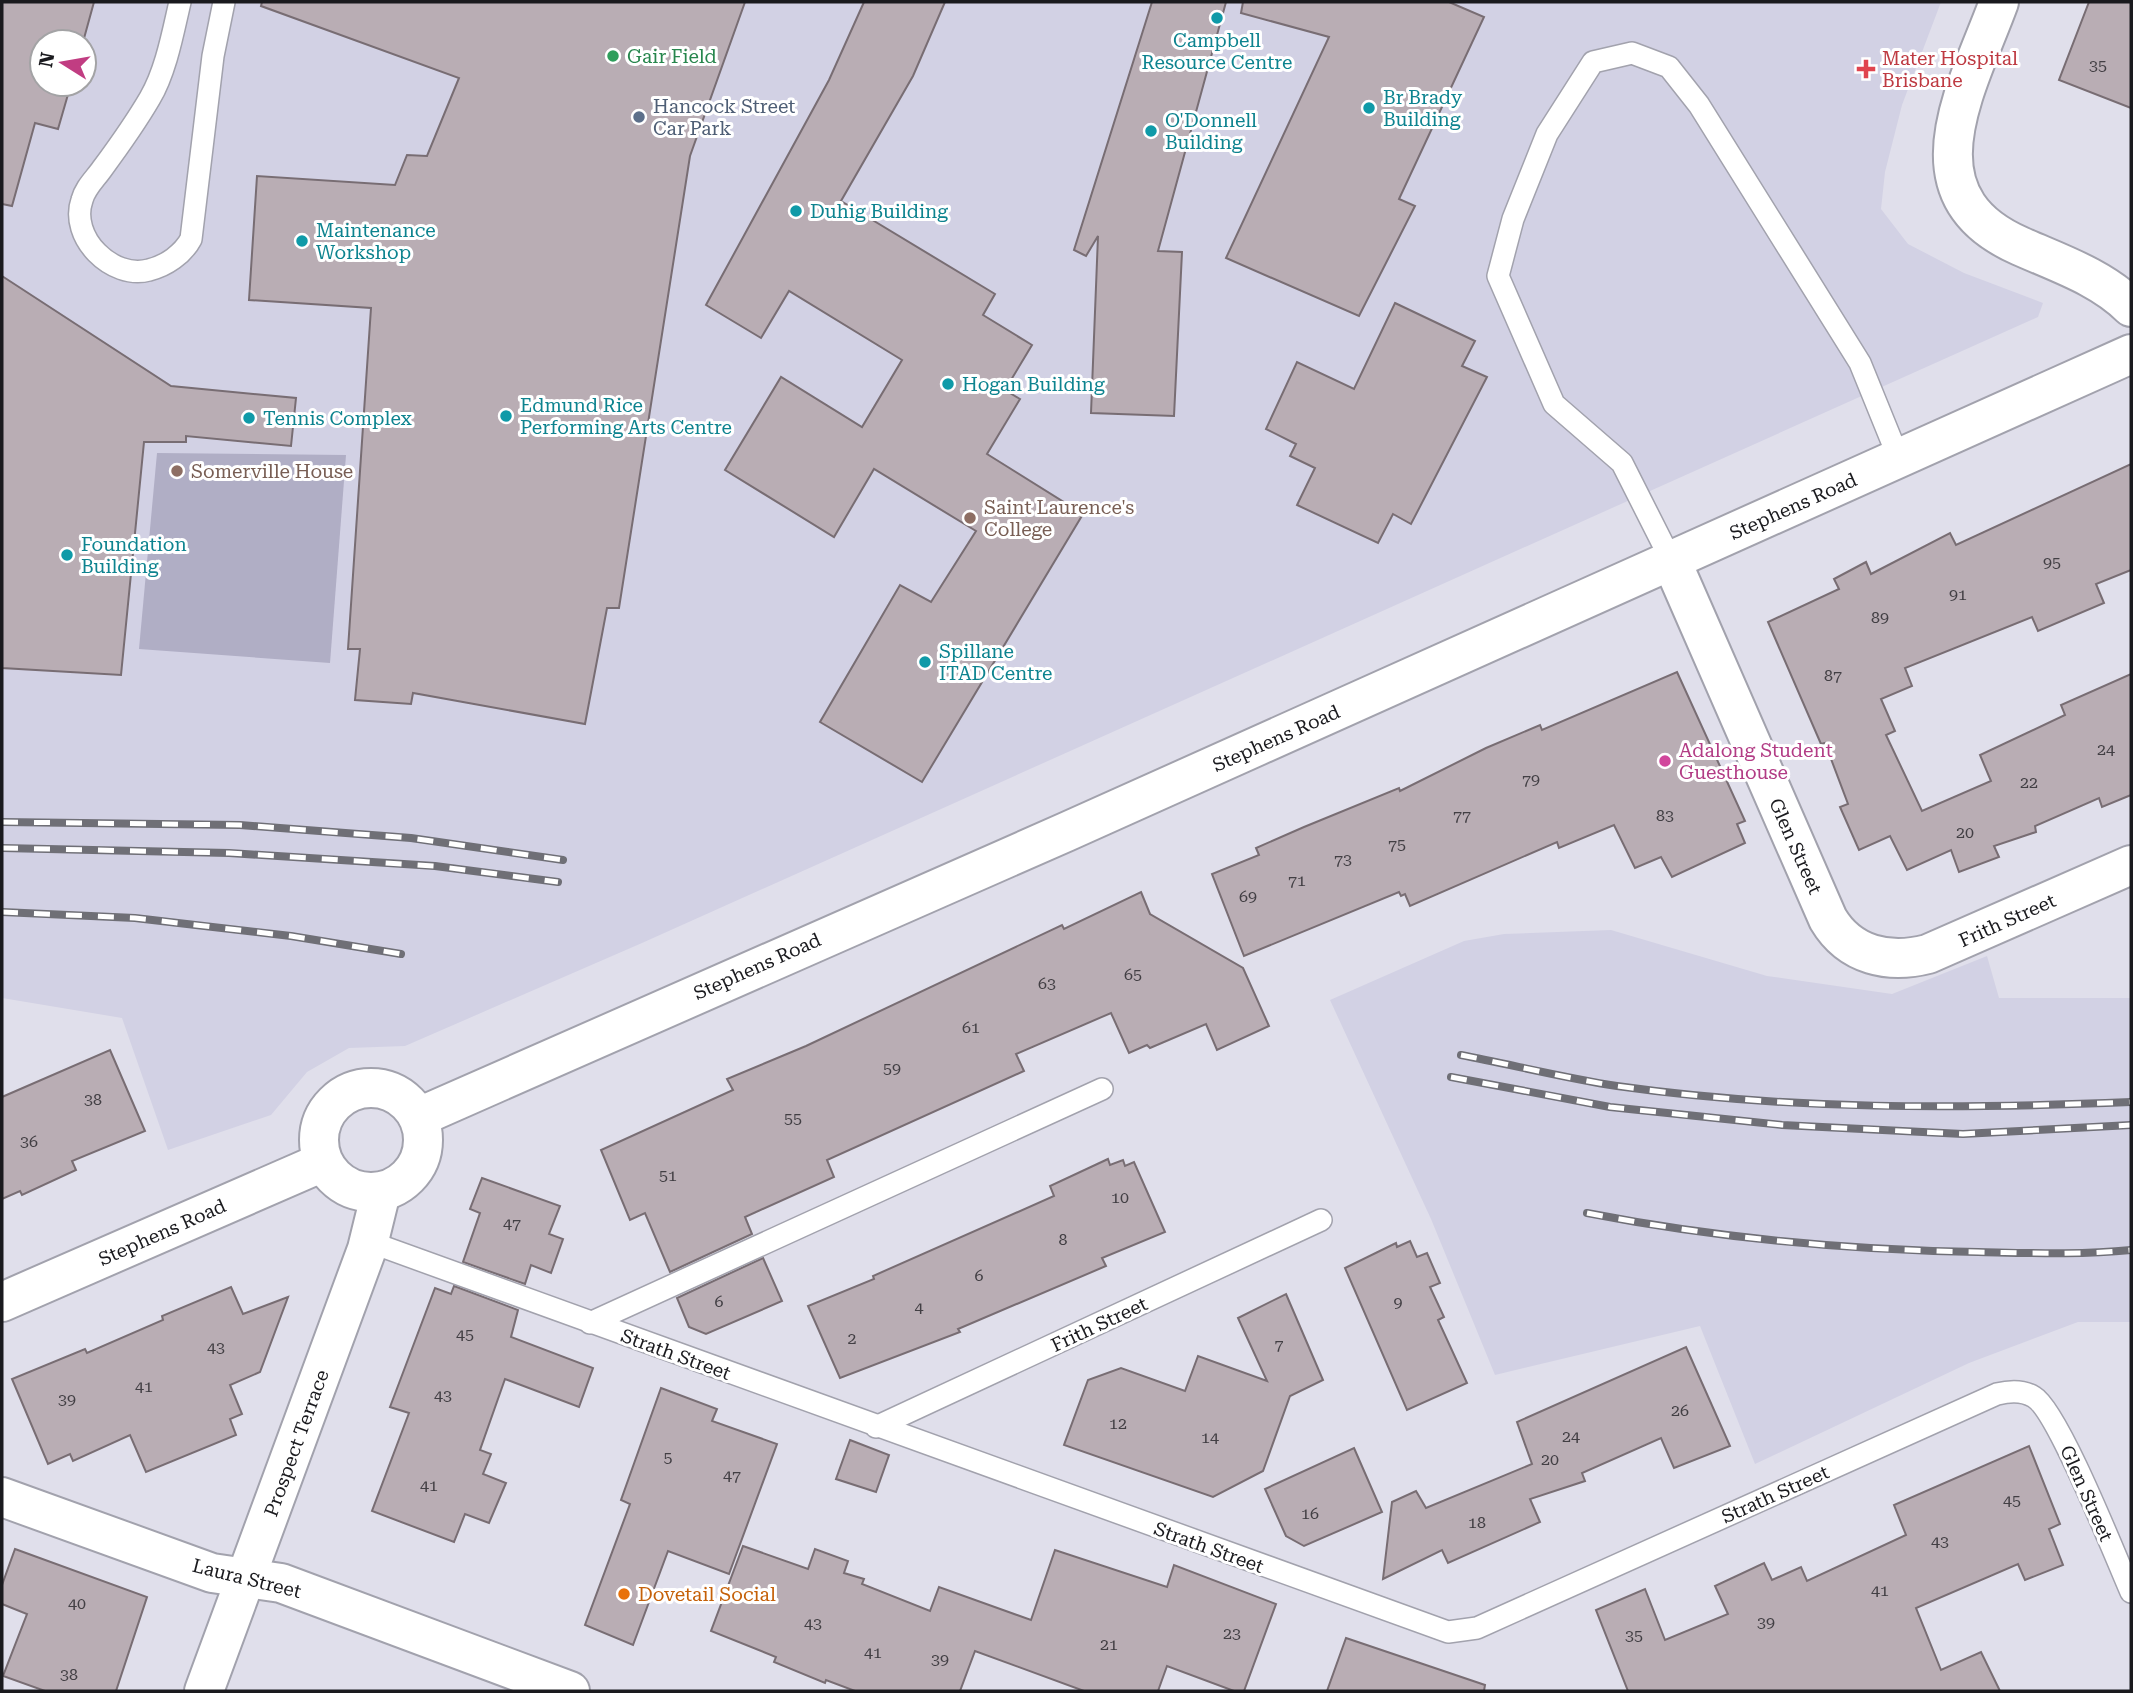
<svg xmlns="http://www.w3.org/2000/svg" width="2133" height="1693" font-family="'Roboto Serif',serif">
<rect width="100%" height="100%" fill="#e0dfeb"/>
<g fill="#d2d1e4" fill-rule="evenodd">
<path d="M2,2H1941L1902,105L1885,172L1881,209L1908,244L1964,273L2043,303L2038,317L642,943L405,1046L349,1048L307,1072L271,1115L168,1150L122,1018L2,998ZM42,42H84V84H42Z"/>
<path d="M1611,930L1767,976L1892,994L1987,956L1999,998H2131V1322H2078L1969,1363L1755,1464L1700,1326L1495,1375L1431,1219L1330,1000L1464,941L1504,934Z"/>
</g>
<path fill="#b0aec5" d="M157,453L346,455L330,663L139,649Z"/>
<g fill="#b9adb4" stroke="#786d73" stroke-width="2">
<path d="M2,2H94L83,42H42V84H71L58,129L35,123L12,206L2,204Z"/>
<path d="M262,2H745L690,156L619,608H607L585,724L413,693L411,704L355,700L360,649H348L371,308L249,300L257,176L395,185L407,155L427,156L459,78L261,6Z"/>
<path d="M864,2H945L913,76L841,201L995,294L983,315L1032,345L1005,390L1020,399L987,454L1083,514L922,782L820,722L900,585L931,602L976,531L874,469L834,537L725,470L781,377L862,427L902,360L789,291L761,338L706,305L829,80Z"/>
<path d="M1152,2H1226L1158,251L1182,252L1174,416L1091,413L1098,236L1086,256L1074,250Z"/>
<path d="M1243,2H1449L1484,17L1399,199L1415,206L1359,316L1226,258L1329,37L1241,13Z"/>
<path d="M2089,2H2131V108L2059,80Z"/>
<path d="M2,276L171,386L296,398L291,446L186,436V442H144L121,675L2,668Z"/>
<path d="M1395,303L1475,341L1462,366L1487,377L1411,524L1393,514L1378,543L1297,505L1315,468L1290,456L1296,444L1266,429L1297,362L1354,389Z"/>
<path d="M2131,464V570L2096,584L2104,603L2038,631L2032,617L1905,668L1912,686L1881,699L1895,731L1886,735L1922,811L1991,781L1980,755L2065,715L2061,705L2131,674V795L2102,807L2099,798L2035,826L2036,832L1994,846L1999,857L1959,872L1951,850L1907,870L1890,836L1859,850L1840,807L1848,804L1825,743L1821,744L1768,622L1839,589L1834,579L1866,562L1871,574L1950,533L1956,545Z"/>
<path d="M1677,672L1745,821L1737,824L1745,843L1672,877L1661,857L1635,868L1614,825L1559,848L1557,842L1410,906L1405,894L1401,896L1399,892L1244,956L1212,874L1259,855L1256,848L1304,827L1399,788L1400,791L1486,748L1540,725L1542,730Z"/>
<path d="M1141,892L1150,914L1243,968L1269,1026L1217,1050L1206,1024L1150,1048L1147,1045L1129,1053L1111,1013L1016,1054L1024,1071L827,1160L834,1177L745,1217L752,1234L670,1272L645,1213L630,1220L601,1150L733,1090L727,1079L806,1046L1062,925L1064,929Z"/>
<path d="M110,1050L145,1131L72,1161L76,1170L22,1195L20,1191L2,1199V1097Z"/>
<path d="M1108,1159L1110,1165L1123,1160L1125,1166L1134,1162L1165,1232L1102,1258L1106,1266L958,1329L960,1332L840,1378L808,1306L874,1279L873,1276L1054,1196L1050,1186Z"/>
<path d="M482,1178L560,1206L549,1234L563,1239L551,1273L531,1265L525,1284L463,1262L480,1213L470,1209Z"/>
<path d="M1410,1241L1417,1257L1427,1253L1440,1283L1430,1287L1444,1317L1438,1320L1467,1383L1407,1410L1345,1268L1396,1243L1397,1247Z"/>
<path d="M763,1258L782,1301L706,1334L689,1327L677,1298Z"/>
<path d="M454,1286L518,1310L511,1337L593,1368L579,1407L505,1379L480,1450L491,1454L483,1474L506,1483L489,1523L465,1514L454,1542L372,1511L409,1413L390,1407L435,1288L451,1294Z"/>
<path d="M231,1287L243,1314L288,1297L260,1372L230,1385L242,1414L230,1419L236,1435L146,1472L130,1435L73,1461L70,1454L48,1464L12,1379L85,1349L87,1353L163,1320L162,1316Z"/>
<path d="M1286,1294L1323,1380L1290,1396L1263,1471L1213,1497L1064,1445L1088,1380L1121,1368L1185,1391L1198,1356L1267,1381L1238,1318Z"/>
<path d="M1686,1347L1730,1446L1674,1468L1661,1438L1582,1473L1585,1481L1530,1499L1540,1522L1448,1563L1442,1550L1383,1579L1392,1502L1416,1491L1426,1508L1532,1464L1517,1422Z"/>
<path d="M661,1388L717,1409L712,1421L777,1444L729,1574L668,1551L633,1645L585,1625L630,1504L621,1500Z"/>
<path d="M850,1440L889,1455L876,1492L836,1479Z"/>
<path d="M2029,1446L2060,1524L2049,1529L2063,1565L2025,1580L2018,1564L1916,1608L1941,1670L1981,1652L2000,1691H1628L1596,1610L1645,1589L1665,1640L1728,1614L1715,1586L1764,1563L1772,1580L1801,1567L1807,1581L1906,1535L1894,1505Z"/>
<path d="M1354,1448L1382,1512L1304,1546L1286,1536L1265,1489Z"/>
<path d="M743,1546L808,1569L815,1549L848,1561L844,1573L864,1579L862,1584L930,1611L939,1587L1031,1620L1055,1550L1167,1587L1174,1565L1276,1604L1244,1691H1234L1167,1666L1158,1691H1084L975,1651L960,1691H855L826,1680L825,1683L774,1662L776,1657L711,1631Z"/>
<path d="M15,1549L147,1597L116,1691H45L3,1676L27,1614L2,1604V1585Z"/>
<path d="M1346,1638L1485,1685L1484,1691H1327Z"/>
</g>
<g fill="none" stroke-linecap="round" stroke-linejoin="round">
<g stroke="#a2a2ad" stroke-width="24">
<g id="service">
<path d="M180,2C173,32 166,71 150,98C136,122 119,146 102,169C95,179 85,188 82,200C69,237 112,280 149,270C166,266 183,254 191,239L213,56L224,2"/>
<path d="M1671,560L1622,463L1554,404L1498,276L1513,219L1547,134L1593,62L1632,53L1669,67L1699,105L1860,363L1899,459"/>
<path d="M370,1242L1448,1632L1477,1628L1997,1394C2009,1391 2023,1390 2034,1397C2058,1411 2116,1558 2131,1592"/>
<path d="M590,1323L1102,1089"/>
<path d="M876,1427L1321,1220"/>
</g>
</g>
<g stroke="#a2a2ad" stroke-width="42">
<g id="minor">
<path d="M1999,2C1968,87 1903,195 2020,246C2058,263 2101,277 2131,307"/>
<path d="M1671,560L1828,919C1850,956 1889,964 1928,954L2131,865"/>
<path d="M2,1497L212,1573L281,1583L570,1691"/>
<path d="M204,1691L367,1249L381,1192"/>
</g>
</g>
<g stroke="#a2a2ad" stroke-width="42">
<g id="tertiary">
<circle cx="371" cy="1140" r="52"/>
<path d="M419,1117L1066,832L2131,354"/>
<path d="M2,1302L323,1162"/>
</g>
</g>
<use href="#service" stroke="#fff" stroke-width="21"/>
<use href="#minor" stroke="#fff" stroke-width="38"/>
<use href="#tertiary" stroke="#fff" stroke-width="38"/>
<g stroke="#6f6f76" stroke-width="8">
<g id="rail">
<path d="M2,822L240,825L411,838L563,860"/>
<path d="M2,848L229,853L435,866L558,882"/>
<path d="M2,912L135,918L291,936L401,954"/>
<path d="M1461,1055C1513,1065 1565,1078 1617,1086C1787,1110 1961,1109 2131,1102"/>
<path d="M1451,1077L1610,1107L1782,1125L1963,1134L2131,1125"/>
<path d="M1587,1213C1716,1238 1847,1250 1978,1252C2029,1253 2080,1255 2131,1250"/>
</g>
</g>
<use href="#rail" stroke="#fff" stroke-width="5" stroke-dasharray="16" stroke-linecap="butt"/>
</g>
<g fill="#0f9aa8" stroke="#fff" stroke-width="2.5">
<circle cx="1217" cy="18" r="7"/>
<circle cx="1369" cy="108" r="7"/>
<circle cx="1151" cy="131" r="7"/>
<circle cx="796" cy="211" r="7"/>
<circle cx="302" cy="241" r="7"/>
<circle cx="948" cy="384" r="7"/>
<circle cx="506" cy="416" r="7"/>
<circle cx="249" cy="418" r="7"/>
<circle cx="67" cy="555" r="7"/>
<circle cx="925" cy="662" r="7"/>
</g>
<circle fill="#2e9e5b" stroke="#fff" stroke-width="2.5" cx="613" cy="56" r="7"/>
<path fill="#e0444e" stroke="#fff" stroke-width="2.5" d="M1862.5 58.5h7v7h7v7h-7v7h-7v-7h-7v-7h7z"/>
<circle fill="#5c6f8a" stroke="#fff" stroke-width="2.5" cx="639" cy="117" r="7"/>
<g fill="#8d6e63" stroke="#fff" stroke-width="2.5">
<circle cx="177" cy="471" r="7"/>
<circle cx="970" cy="518" r="7"/>
</g>
<circle fill="#d1479c" stroke="#fff" stroke-width="2.5" cx="1665" cy="761" r="7"/>
<circle fill="#e8710a" stroke="#fff" stroke-width="2.5" cx="624" cy="1594" r="7"/>
<g text-anchor="middle" stroke-width="6" stroke-linejoin="round" paint-order="stroke">
<g font-size="16" fill="#423f44">
<text x="2098" y="71">35</text>
<text x="2052" y="568">95</text>
<text x="1958" y="600">91</text>
<text x="1880" y="623">89</text>
<text x="1833" y="681">87</text>
<text x="2106" y="755">24</text>
<text x="1531" y="785">79</text>
<text x="2029" y="788">22</text>
<text x="1462" y="821">77</text>
<text x="1665" y="821">83</text>
<text x="1965" y="838">20</text>
<text x="1397" y="850">75</text>
<text x="1343" y="865">73</text>
<text x="1297" y="886">71</text>
<text x="1248" y="902">69</text>
<text x="1133" y="980">65</text>
<text x="1047" y="989">63</text>
<text x="971" y="1033">61</text>
<text x="892" y="1074">59</text>
<text x="93" y="1105">38</text>
<text x="793" y="1124">55</text>
<text x="29" y="1147">36</text>
<text x="668" y="1181">51</text>
<text x="1120" y="1203">10</text>
<text x="512" y="1229">47</text>
<text x="1063" y="1245">8</text>
<text x="979" y="1281">6</text>
<text x="719" y="1307">6</text>
<text x="1398" y="1308">9</text>
<text x="919" y="1313">4</text>
<text x="465" y="1340">45</text>
<text x="852" y="1344">2</text>
<text x="1279" y="1350">7</text>
<text x="216" y="1353">43</text>
<text x="144" y="1392">41</text>
<text x="443" y="1401">43</text>
<text x="67" y="1405">39</text>
<text x="1680" y="1416">26</text>
<text x="1118" y="1429">12</text>
<text x="1571" y="1442">24</text>
<text x="1210" y="1443">14</text>
<text x="668" y="1463">5</text>
<text x="1550" y="1465">20</text>
<text x="732" y="1481">47</text>
<text x="429" y="1491">41</text>
<text x="2012" y="1506">45</text>
<text x="1310" y="1519">16</text>
<text x="1477" y="1528">18</text>
<text x="1940" y="1547">43</text>
<text x="1880" y="1596">41</text>
<text x="77" y="1609">40</text>
<text x="1766" y="1628">39</text>
<text x="813" y="1629">43</text>
<text x="1232" y="1639">23</text>
<text x="1634" y="1641">35</text>
<text x="1109" y="1650">21</text>
<text x="873" y="1658">41</text>
<text x="940" y="1665">39</text>
<text x="69" y="1680">38</text>
</g>
<g font-size="19" fill="#0d838f" stroke="#fff" text-anchor="start">
<text x="1217" y="47" text-anchor="middle">Campbell<tspan x="1217" dy="22">Resource Centre</tspan></text>
<text x="1383" y="104">Br Brady<tspan x="1383" dy="22">Building</tspan></text>
<text x="1165" y="127">O'Donnell<tspan x="1165" dy="22">Building</tspan></text>
<text x="810" y="218">Duhig Building</text>
<text x="316" y="237">Maintenance<tspan x="316" dy="22">Workshop</tspan></text>
<text x="962" y="391">Hogan Building</text>
<text x="520" y="412">Edmund Rice<tspan x="520" dy="22">Performing Arts Centre</tspan></text>
<text x="263" y="425">Tennis Complex</text>
<text x="81" y="551">Foundation<tspan x="81" dy="22">Building</tspan></text>
<text x="939" y="658">Spillane<tspan x="939" dy="22">ITAD Centre</tspan></text>
</g>
<g font-size="19" fill="#27864d" stroke="#fff" text-anchor="start">
<text x="627" y="63">Gair Field</text>
</g>
<g font-size="19" fill="#be3a42" stroke="#fff" text-anchor="start">
<text x="1882" y="65">Mater Hospital<tspan x="1882" dy="22">Brisbane</tspan></text>
</g>
<g font-size="19" fill="#4e5e75" stroke="#fff" text-anchor="start">
<text x="653" y="113">Hancock Street<tspan x="653" dy="22">Car Park</tspan></text>
</g>
<g font-size="19" fill="#785e54" stroke="#fff" text-anchor="start">
<text x="191" y="478">Somerville House</text>
<text x="984" y="514">Saint Laurence's<tspan x="984" dy="22">College</tspan></text>
</g>
<g font-size="19" fill="#1a1a1e" stroke="#fff">
<text transform="translate(1793 506) rotate(-24)" y="7">Stephens Road</text>
<text transform="translate(1276 738) rotate(-24)" y="7">Stephens Road</text>
<text transform="translate(1796 846) rotate(66)" y="7">Glen Street</text>
<text transform="translate(2007 920) rotate(-24)" y="7">Frith Street</text>
<text transform="translate(757 966) rotate(-24)" y="7">Stephens Road</text>
<text transform="translate(162 1232) rotate(-24)" y="7">Stephens Road</text>
<text transform="translate(1099 1324) rotate(-25)" y="7">Frith Street</text>
<text transform="translate(676 1354) rotate(20)" y="7">Strath Street</text>
<text transform="translate(296 1443) rotate(-70)" y="7">Prospect Terrace</text>
<text transform="translate(2087 1493) rotate(66)" y="7">Glen Street</text>
<text transform="translate(1775 1494) rotate(-24)" y="7">Strath Street</text>
<text transform="translate(1209 1547) rotate(20)" y="7">Strath Street</text>
<text transform="translate(247 1578) rotate(14)" y="7">Laura Street</text>
</g>
<g font-size="19" fill="#b23c85" stroke="#fff" text-anchor="start">
<text x="1679" y="757">Adalong Student<tspan x="1679" dy="22">Guesthouse</tspan></text>
</g>
<g font-size="19" fill="#c56008" stroke="#fff" text-anchor="start">
<text x="638" y="1601">Dovetail Social</text>
</g>
</g>
<rect width="2133" height="1693" fill="none" stroke="#1a1a1e" stroke-width="7"/>
<g transform="translate(63 63) rotate(281)"><circle r="33" fill="#ffffff" stroke="#a3a3a5" stroke-width="2"/>
<path d="M0-5L12 26L0 18L-12 26Z" fill="#c13d82"/>
<text y="-10" font-size="19" font-weight="bold" text-anchor="middle" fill="#1a1a1e">N</text>
</g>
</svg>
